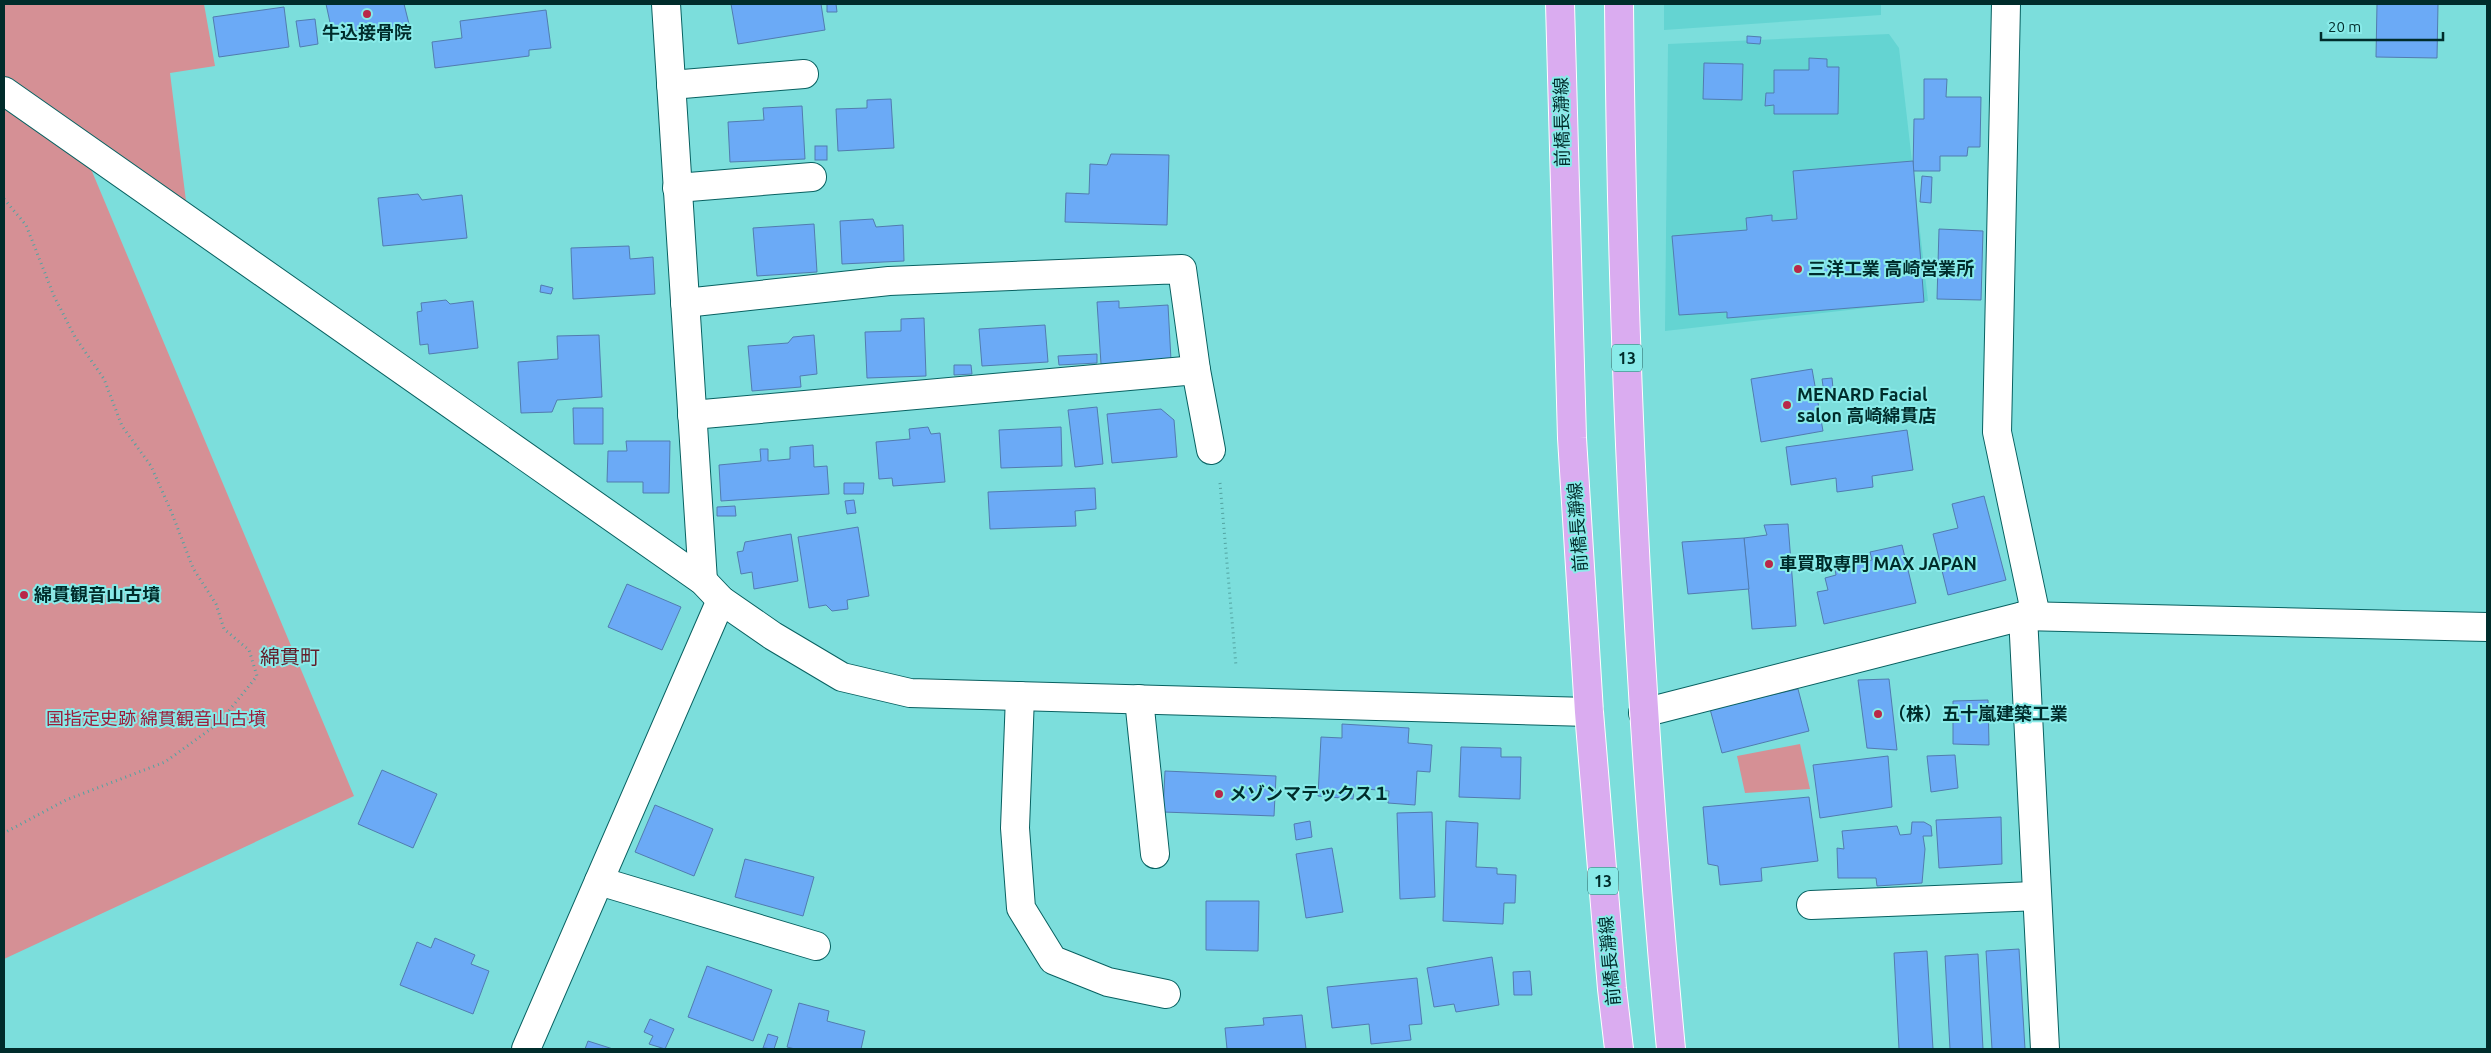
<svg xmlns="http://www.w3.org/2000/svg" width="2491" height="1053" font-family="Ubuntu,'Noto Sans JP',sans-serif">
<rect width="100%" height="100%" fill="#7cdedc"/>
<g fill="#64d4d2">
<path d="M1664,4H1881V15L1664,30Z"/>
<path d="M1889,34L1899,48L1928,301L1665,331L1668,44Z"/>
</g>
<g fill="#d59095">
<path d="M4,4H204L215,66L170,73L186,201L91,169L354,796L4,959Z"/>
<path d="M1800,744L1810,789L1745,793L1737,756Z"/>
</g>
<g fill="#6baaf6" stroke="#517caf">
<path d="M326,4H404L410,28L359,38L358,30L343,34L341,25L331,27Z"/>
<path d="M731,4H821L825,30L738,44Z"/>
<path d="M827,4H836L837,12H827Z"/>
<path d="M2377,4H2438L2437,58L2376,57Z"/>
<path d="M284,7L289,47L219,57L213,17Z"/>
<path d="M546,10L551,48L529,50V56L435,68L432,42L462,38L460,21Z"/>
<path d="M315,19L318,44L300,47L296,21Z"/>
<path d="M1747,36L1761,37L1760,44L1747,43Z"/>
<path d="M1809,58L1827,59V67H1839L1838,114H1774V105L1765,106L1766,93H1774V70H1809Z"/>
<path d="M1704,63L1743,64L1742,100L1703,99Z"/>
<path d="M1924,79H1947L1946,97H1981L1980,147H1968L1967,156H1940V171H1913L1914,119H1924Z"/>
<path d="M891,99L894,148L838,151L836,109L867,108V100Z"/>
<path d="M802,106L805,159L730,162L728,122L764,120L763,108Z"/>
<rect x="815" y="146" width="12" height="14"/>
<path d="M1111,154L1169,155L1167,225L1065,222L1066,193L1089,194L1090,164L1107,165Z"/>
<path d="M1913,161L1924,302L1727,318V312L1679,315L1672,236L1747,230L1746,218L1772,215V221L1797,219L1793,171Z"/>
<path d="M1922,176L1932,177L1931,203L1920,202Z"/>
<path d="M418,194L422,200L462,195L467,238L383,246L378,198Z"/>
<path d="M873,219L876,227L903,225L904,261L842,264L840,221Z"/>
<path d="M814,224L817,272L757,276L753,228Z"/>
<path d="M1939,229L1983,231L1981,300L1937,299Z"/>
<path d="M629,246L630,259L653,257L655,294L573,299L571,248Z"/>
<path d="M541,285L553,288L551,294L540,292Z"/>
<path d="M446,300L450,304L473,301L478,348L429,354L428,344L420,345L417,312L422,311L421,303Z"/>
<path d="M1119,301V308L1168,305L1171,360L1101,364L1097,302Z"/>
<path d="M924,318L926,376L867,378L865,332L901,331V319Z"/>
<path d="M1045,325L1048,362L982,366L979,329Z"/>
<path d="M599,335L602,397L557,400L552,412L521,413L518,362L558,359L557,336Z"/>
<path d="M814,335L817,374L800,376L801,387L752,391L748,346L788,343L793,337Z"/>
<path d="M1097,354V363L1059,365L1058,356Z"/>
<path d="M954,365H971L972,374L954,375Z"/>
<path d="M1812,369L1823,431L1761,442L1751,379Z"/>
<path d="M1832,378L1834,399H1825L1822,379Z"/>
<path d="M1097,407L1103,464L1075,467L1068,410Z"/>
<path d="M573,408H603V444H574Z"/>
<path d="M1161,409L1174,420L1177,457L1112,463L1107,414Z"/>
<path d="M928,427L931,434L940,433L945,482L893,486L892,478L879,479L876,442L910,439L909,429Z"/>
<path d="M1061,427L1062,466L1001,468L999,430Z"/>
<path d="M1907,430L1913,470L1872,476L1873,487L1837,492L1836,478L1791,485L1786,447Z"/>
<path d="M626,441H670L669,493H643V482H607L608,451H627Z"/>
<path d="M813,445L814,467L827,466L829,494L721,501L719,465L761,461L760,449H768V461L790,459V447Z"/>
<path d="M844,483H864L863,494H844Z"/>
<path d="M1095,488L1096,509L1075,511L1076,526L990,529L988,492Z"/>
<path d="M1984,496L2006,580L1948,595L1933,534L1958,528L1952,504Z"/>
<path d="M854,500L856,513L847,514L845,501Z"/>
<path d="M735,506L736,516H717V507Z"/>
<path d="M1788,524L1796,626L1752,629L1744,538L1767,535L1764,525Z"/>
<path d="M858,527L869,596L847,600L848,609L832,611L826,605L809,608L798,537Z"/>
<path d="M791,534L798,581L754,589L752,572L741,574L737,552L743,551L745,542Z"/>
<path d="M1744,538L1749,589L1688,594L1682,542Z"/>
<path d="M1902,545L1916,603L1824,624L1817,592L1828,590L1825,578L1836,575L1835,569L1872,560L1870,552Z"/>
<path d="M627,584L681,607L662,650L608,627Z"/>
<path d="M1889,679L1897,750L1867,748L1858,680Z"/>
<path d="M1798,689L1809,731L1722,753L1710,709Z"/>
<path d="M1988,700L1989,745L1953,744V701Z"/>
<path d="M1342,724L1409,728L1408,743L1432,745L1430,772L1417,771L1415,805L1388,803L1389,791L1354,788L1353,799L1318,796L1321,737L1342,738Z"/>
<path d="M1461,747L1501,748V757H1521L1520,799L1459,797Z"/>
<path d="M1955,755L1958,788L1931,792L1927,756Z"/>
<path d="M1888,756L1892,807L1820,818L1813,765Z"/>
<path d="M382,770L437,794L413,848L358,824Z"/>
<path d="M1165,771L1276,776L1274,816L1163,812Z"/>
<path d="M1809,797L1818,861L1761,868L1762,881L1720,885L1718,866L1708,864L1703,807Z"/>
<path d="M655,805L713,829L694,876L635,852Z"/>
<path d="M1432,812L1435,897L1400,899L1397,813Z"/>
<path d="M2001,817L2002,864L1939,868L1936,820Z"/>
<path d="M1310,821L1312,837L1296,840L1294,824Z"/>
<path d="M1446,821L1478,823L1476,867L1497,868V874L1516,875L1515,903H1504L1503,924L1443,921Z"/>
<path d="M1912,822H1924L1931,826L1932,836H1923L1925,849L1922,883L1877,886L1876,878H1838L1837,848L1844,849L1842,831L1897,826L1900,835L1911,834Z"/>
<path d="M1332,848L1343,912L1306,918L1296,854Z"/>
<path d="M745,859L814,877L803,916L735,897Z"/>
<path d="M1206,901H1259L1258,951L1206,950Z"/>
<path d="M435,938L475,955L471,964L489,971L473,1014L400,985L417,942L431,948Z"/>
<path d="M2019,949L2025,1049H1992L1986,951Z"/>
<path d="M1927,951L1933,1049H1899L1894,953Z"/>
<path d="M1978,954L1983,1049H1950L1945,956Z"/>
<path d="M1492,957L1499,1005L1456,1012L1454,1004L1434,1007L1427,968Z"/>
<path d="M707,966L772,990L753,1041L688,1017Z"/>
<path d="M1530,971L1532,995H1514L1513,972Z"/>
<path d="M1417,978L1422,1024L1409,1025L1411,1040L1371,1044L1369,1024L1332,1028L1327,987Z"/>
<path d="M799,1003L829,1011L827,1021L865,1031L861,1049H795L787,1047Z"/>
<path d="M1302,1015L1306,1049H1227L1225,1028L1264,1025L1263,1018Z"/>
<path d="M650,1019L674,1029L665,1049L649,1044L653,1036L644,1032Z"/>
<path d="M768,1034L778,1037L774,1049L763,1048Z"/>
<path d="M588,1041L613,1049H585Z"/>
</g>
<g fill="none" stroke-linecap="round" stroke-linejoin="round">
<g stroke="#086161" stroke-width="30">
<g id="minor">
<path d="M666,4L703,581"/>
<path d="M2006,4L1997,432L2036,616"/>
<path d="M671,85L804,74"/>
<path d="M4,91L703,581L721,600L773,636L842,677L910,693L1589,712"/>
<path d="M677,188L812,177"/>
<path d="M685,303L889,281L1182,269L1196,370"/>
<path d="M692,415L1196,370L1211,450"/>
<path d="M2023,616L2045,1049"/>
<path d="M1020,696L1015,828L1021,908L1053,960L1108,982L1166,994"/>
<path d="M1139,699L1155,854"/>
<path d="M1643,713L2023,616L2487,627"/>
<path d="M599,881L816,946"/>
<path d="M1811,905L2037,896"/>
<path d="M526,1049L721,600"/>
</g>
</g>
<g stroke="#fff" stroke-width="30">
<g id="major">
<path d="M1560,4L1572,438L1589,712L1612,989L1619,1049"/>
<path d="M1619,4C1622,353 1638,702 1671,1049"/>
</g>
</g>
<g stroke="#53a3a1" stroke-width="3" stroke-dasharray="1 4" stroke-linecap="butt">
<path d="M4,199L26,225L54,296L75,337L104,379L122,426L151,466L171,511L193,568L216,604L224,629L249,650L257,676L219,723L165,762L66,800L4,833"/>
<path d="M1220,483L1236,666"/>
</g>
<use href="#minor" stroke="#fff" stroke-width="28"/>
<use href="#major" stroke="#daacf0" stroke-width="28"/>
</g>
<g fill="#b92849" stroke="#89ebe9" stroke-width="2">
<circle cx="367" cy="14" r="5"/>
<circle cx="1798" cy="269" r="5"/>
<circle cx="1787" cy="405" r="5"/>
<circle cx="1769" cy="564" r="5"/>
<circle cx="24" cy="595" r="5"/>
<circle cx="1878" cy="714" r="5"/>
<circle cx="1219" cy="794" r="5"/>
</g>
<g text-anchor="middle" stroke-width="4" stroke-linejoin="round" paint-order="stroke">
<g fill="#89ebe9" stroke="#296564" stroke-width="1">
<rect x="1612" y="344.5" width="30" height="27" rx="4"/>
<rect x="1588" y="867.5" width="30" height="27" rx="4"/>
</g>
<g font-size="16" font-weight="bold" fill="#002c2b">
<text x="1627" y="364">13</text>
<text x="1603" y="887">13</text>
</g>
<g font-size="18" font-weight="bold" fill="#002c2b" stroke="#89ebe9" text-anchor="start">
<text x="367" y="39" text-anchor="middle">牛込接骨院</text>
<text x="1808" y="275">三洋工業 高崎営業所</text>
<text x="1797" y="401">MENARD Facial<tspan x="1797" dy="21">salon 高崎綿貫店</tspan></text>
<text x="1779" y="570">車買取専門 MAX JAPAN</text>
<text x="34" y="601">綿貫観音山古墳</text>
<text x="1888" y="720">（株）五十嵐建築工業</text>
<text x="1229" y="800">メゾンマテックス１</text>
</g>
<g font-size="18" fill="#002c2b" stroke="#89ebe9">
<text transform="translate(1562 122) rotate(-91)" y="6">前橋長瀞線</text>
<text transform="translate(1578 527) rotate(-94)" y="6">前橋長瀞線</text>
<text transform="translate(1610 961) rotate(-95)" y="6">前橋長瀞線</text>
</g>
<g font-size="18" fill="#9b1e3b" stroke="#89ebe9">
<text x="156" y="725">国指定史跡 綿貫観音山古墳</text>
</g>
<g font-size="20" fill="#631d29" stroke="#89ebe9">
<text x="290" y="664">綿貫町</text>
</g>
</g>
<rect width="2491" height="1053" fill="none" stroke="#002c2b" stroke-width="10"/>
<path d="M2321 32v8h122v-8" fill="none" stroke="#002c2b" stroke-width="2.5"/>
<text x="2328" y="32" font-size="15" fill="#002c2b" stroke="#89ebe9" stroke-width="4" paint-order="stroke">20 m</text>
</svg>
